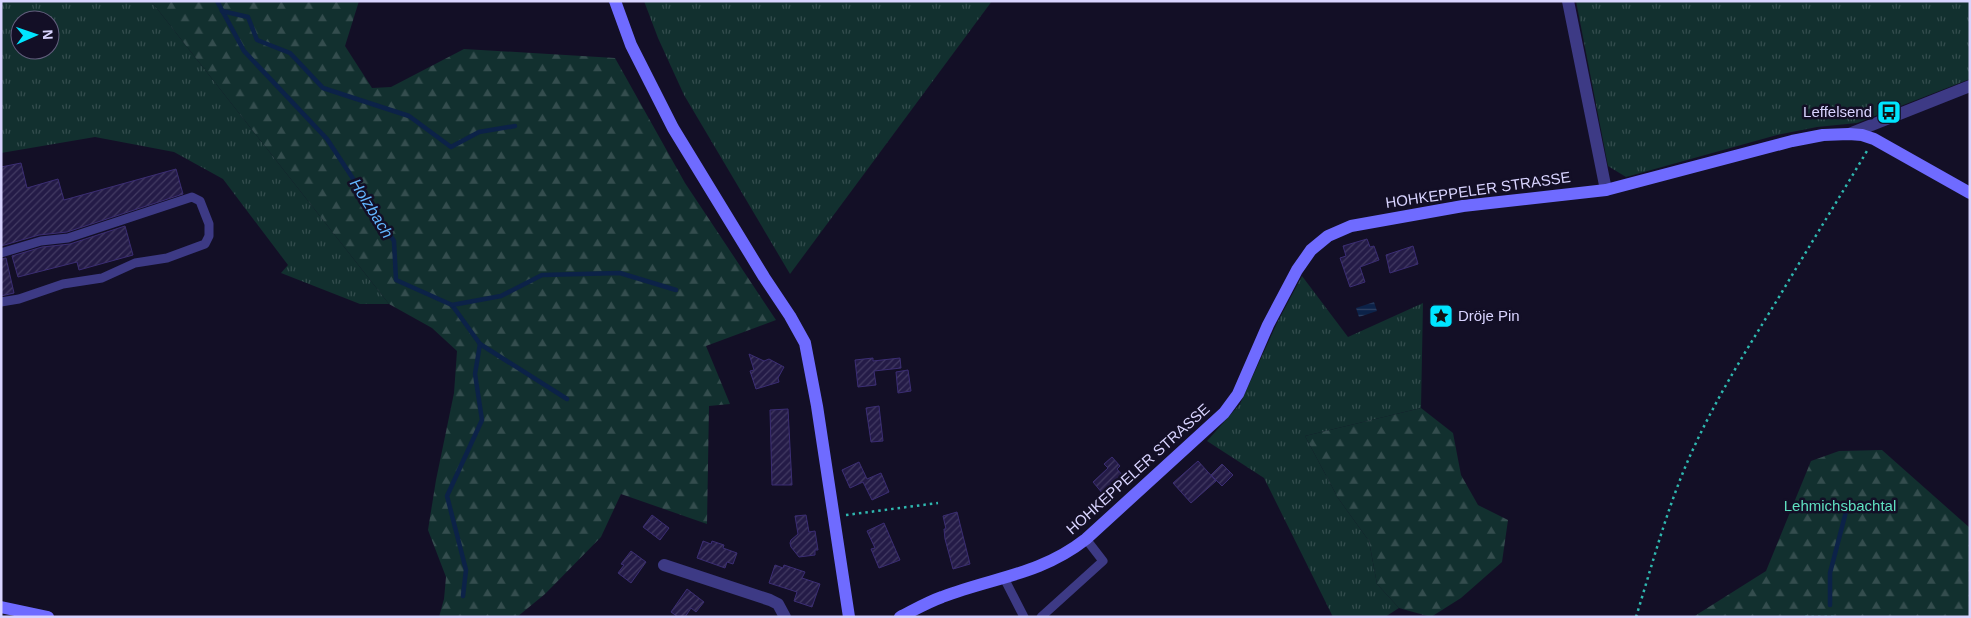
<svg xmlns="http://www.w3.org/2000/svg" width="1971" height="618" font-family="Arial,sans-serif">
<defs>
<pattern id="grass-tufts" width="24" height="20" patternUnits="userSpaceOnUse" patternTransform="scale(1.25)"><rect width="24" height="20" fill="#12302f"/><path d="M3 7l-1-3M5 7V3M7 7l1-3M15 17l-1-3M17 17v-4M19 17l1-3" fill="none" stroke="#344d4e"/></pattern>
<pattern id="forest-firs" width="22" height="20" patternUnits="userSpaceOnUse" patternTransform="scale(1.25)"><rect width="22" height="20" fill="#12302f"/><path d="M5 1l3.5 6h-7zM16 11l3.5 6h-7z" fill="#344d4e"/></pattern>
<pattern id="water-rules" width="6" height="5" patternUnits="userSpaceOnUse" patternTransform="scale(1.25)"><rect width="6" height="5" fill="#0c2248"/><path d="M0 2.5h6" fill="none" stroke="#2f4163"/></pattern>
<pattern id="building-hatch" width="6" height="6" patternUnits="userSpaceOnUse" patternTransform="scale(1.25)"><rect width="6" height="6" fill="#241b47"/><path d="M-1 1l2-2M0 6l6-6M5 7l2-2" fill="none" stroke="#433b63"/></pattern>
</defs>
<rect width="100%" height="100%" fill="#130f26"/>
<g fill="url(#grass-tufts)" fill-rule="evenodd">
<path d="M1,1H151L389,304H360L281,273L288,265L223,179L174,152L95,137L1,153ZM20,20H50V50H20Z"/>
<path d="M644,1H992L790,274L684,95L658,38Z"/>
<path d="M1576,1H1970V79L1857,123L1817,127L1777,135L1626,177L1608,166Z"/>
<path d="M1302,276L1348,337L1423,303L1421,408L1305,436L1338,498L1369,541L1377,584L1399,608L1385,617H1333L1264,478L1207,441L1240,404L1277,323Z"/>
</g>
<g fill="url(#forest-firs)">
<path d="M151,1H359L345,46L372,88L391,87L464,49L615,58L685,183L776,320L706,346L730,404L709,406L707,524L621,494L601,537L545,594L517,617H439L444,599L446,577L428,530L436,480L454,393L457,351L432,328L389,304Z"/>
<path d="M1421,408L1453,433L1461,475L1478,505L1508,520L1502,562L1461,598L1431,617L1399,608L1377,584L1369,541L1338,498L1305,436Z"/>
<path d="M1882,450L1970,528V617H1693L1766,571L1811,461L1839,451Z"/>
</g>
<path fill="url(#water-rules)" d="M1374,302L1377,311L1359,317L1356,308Z"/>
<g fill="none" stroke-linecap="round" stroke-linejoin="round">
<g stroke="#0c2248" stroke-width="4.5">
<path d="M217,1L244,51L327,139L394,241L396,280L452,305L480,344L567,399"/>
<path d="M222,11L248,17L257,40L290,53L323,88L409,116L451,147L479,132L515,126"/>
<path d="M452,305L501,296L542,275L620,273L676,290"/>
<path d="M463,596L466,570L447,496L482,420L475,374L480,344"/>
<path d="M1830,605V573L1848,504"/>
</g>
</g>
<g fill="url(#building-hatch)" stroke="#3b2d73">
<path d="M21,163L27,188L58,179L64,200L176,169L183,194L67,232L39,235L1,246V167Z"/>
<path d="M125,226L133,255L79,270L77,262L18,277L12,256L42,247L70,244Z"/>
<path d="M1367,239L1370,247L1374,246L1379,260L1360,267L1365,282L1350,287L1340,258L1346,256L1343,246Z"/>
<path d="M1413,246L1418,264L1390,273L1386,255Z"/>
<path d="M6,258L14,293L1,296V259Z"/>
<path d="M749,354L764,361L769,359L784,367L778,378L779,382L756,389L750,371L754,370Z"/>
<path d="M873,358V361L900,358L901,368L874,371L876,385L858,387L855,360Z"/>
<path d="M908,370L911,391L898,393L896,372Z"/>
<path d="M879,406L883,441L871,442L866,408Z"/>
<path d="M788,409L792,485H772L770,410Z"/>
<path d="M1112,457L1120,466L1117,469L1123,476L1103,494L1093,482L1108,468L1104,464Z"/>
<path d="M1198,461L1216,481L1191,503L1173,483Z"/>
<path d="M859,462L867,479L881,473L889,492L872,500L863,482L850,488L842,470Z"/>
<path d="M1222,464L1233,475L1222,486L1211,475Z"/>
<path d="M957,512L970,564L953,569L945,539L944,529H946L943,516Z"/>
<path d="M652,515L669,528L660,540L643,527Z"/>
<path d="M806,515L809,532L815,531L818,550H815V555L799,557L791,547L790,543L791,540L798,534L795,516Z"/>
<path d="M884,523L900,560L879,568L871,549L875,548L867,531Z"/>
<path d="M703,541L711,544L712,541L724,545L723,548L737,553L733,564L727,562L725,568L697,558Z"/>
<path d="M631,551L646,562L631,583L618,573L624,565L621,564Z"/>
<path d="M775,565L783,568L784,565L805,572L802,578L820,584L812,607L794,601L797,592L769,583Z"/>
<path d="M687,589L704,602L696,612L691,608L685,617H678L671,612Z"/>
</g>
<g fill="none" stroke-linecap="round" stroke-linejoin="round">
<g stroke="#2fb8b0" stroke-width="2.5" stroke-dasharray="2.5 4" stroke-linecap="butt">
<path d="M846,515L938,503"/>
<path d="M1636,617C1654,559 1669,500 1695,445C1719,393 1749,346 1779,297C1808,248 1838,200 1867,151"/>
<path d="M1805,617H1835"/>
</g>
<g stroke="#3d3a85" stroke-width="9">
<path d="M1,253L41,241L68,238L192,197L200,201L209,224V236L205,244L167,258L135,263L102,278L63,284L19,299L1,302"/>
<path d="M1004,578L1024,617"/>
<path d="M1041,617L1103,561L1086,539"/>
</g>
<g stroke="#3d3a85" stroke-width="12">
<path d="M1568,1L1606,190"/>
<path d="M1849,134L1970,86"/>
<path d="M664,565L770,600L778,604L785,617"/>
</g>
<g stroke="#6f6bff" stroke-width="12">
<path d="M615,1L631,45L673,128L764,277L790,316L805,343L817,406L849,617"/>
<path d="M1,607L48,617"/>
<path d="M900,617C914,610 928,602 942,597C994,577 1040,575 1086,539L1224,413L1238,394L1268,325L1297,270L1311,250L1328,236L1351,226L1463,206L1606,190L1792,141L1823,135L1849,134L1862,135L1874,139L1970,193"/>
</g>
</g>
<defs>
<g id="bus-square" transform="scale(1.25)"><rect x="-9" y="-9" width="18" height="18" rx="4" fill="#00e5ff" stroke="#130f26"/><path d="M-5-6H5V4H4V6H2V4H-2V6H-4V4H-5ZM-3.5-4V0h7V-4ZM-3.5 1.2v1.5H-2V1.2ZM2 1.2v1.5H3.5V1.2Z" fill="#111"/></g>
<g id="sight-square" transform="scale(1.25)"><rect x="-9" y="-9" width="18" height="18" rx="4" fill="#00e5ff" stroke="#130f26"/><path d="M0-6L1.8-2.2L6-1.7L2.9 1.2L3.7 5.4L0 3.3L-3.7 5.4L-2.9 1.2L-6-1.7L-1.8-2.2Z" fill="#111"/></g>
</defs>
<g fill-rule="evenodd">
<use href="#bus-square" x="1889" y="112"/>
<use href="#sight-square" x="1441" y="316"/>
</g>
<g text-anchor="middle" stroke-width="5" stroke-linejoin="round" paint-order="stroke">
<g font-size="15" fill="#d9d4ff" stroke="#130f26" text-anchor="end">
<text x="1872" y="117">Leffelsend</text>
<text x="1458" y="321" text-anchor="start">Dröje Pin</text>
</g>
<g font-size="15" fill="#d9d4ff" stroke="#130f26">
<text transform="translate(1478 190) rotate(-8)" y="5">HOHKEPPELER STRASSE</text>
<text transform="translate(1138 469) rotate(-42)" y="5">HOHKEPPELER STRASSE</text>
</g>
<g font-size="15" fill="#5fe0c0" stroke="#130f26">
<text x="1840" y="511">Lehmichsbachtal</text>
</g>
<g font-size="16" font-style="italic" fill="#62b6ff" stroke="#130f26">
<text transform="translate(372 208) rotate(58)" y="6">Holzbach</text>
</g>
</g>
<rect width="1971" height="618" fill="none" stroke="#d9d4ff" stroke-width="5"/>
<g transform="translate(35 35) rotate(88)"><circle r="24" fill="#130f26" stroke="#625e7d"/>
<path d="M0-4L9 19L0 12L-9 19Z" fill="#00e5ff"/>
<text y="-8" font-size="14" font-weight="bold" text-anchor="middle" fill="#d9d4ff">N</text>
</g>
</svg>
